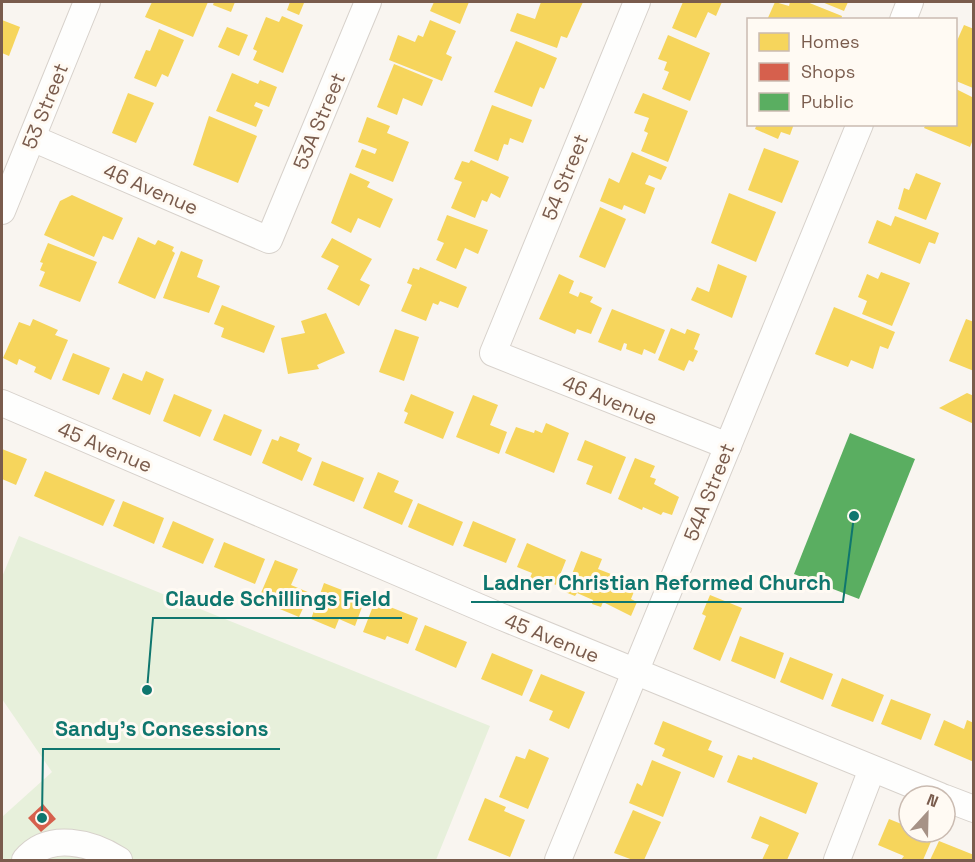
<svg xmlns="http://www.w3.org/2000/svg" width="975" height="862" font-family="'Space Grotesk',sans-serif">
<rect width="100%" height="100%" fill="#f9f5f0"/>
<path fill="#e7f0db" d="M19,536L490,726L436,860H2V817L52,772L2,699V577Z"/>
<g fill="#f6d55c">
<path d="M152,2H208L193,37L145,17Z"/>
<path d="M214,2H235L231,12L213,5Z"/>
<path d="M290,2L304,3L299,15L287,10Z"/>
<path d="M434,2H469L460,24L430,11Z"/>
<path d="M541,2H583L567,38L561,36L557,48L510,31L517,13L535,19Z"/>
<path d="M683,2H722L716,16L708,12L696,38L672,28Z"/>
<path d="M775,2L789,6L790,2H807L842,16L841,20H767Z"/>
<path d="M822,2H848L844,11Z"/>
<path d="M282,16L303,25L283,73L253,60L257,51L253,49L266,17L279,22Z"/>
<path d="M2,20L20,27L9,56L2,53Z"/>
<path d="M430,20L456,31L446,54L452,57L442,81L389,60L398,35L415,42L418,35L423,37Z"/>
<path d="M964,25L974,29L973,88L956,81V43Z"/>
<path d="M227,27L248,35L239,56L218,47Z"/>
<path d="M159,29L184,40L168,77L162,74L156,87L134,78L146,50L150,51Z"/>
<path d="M668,35L710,53L690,101L662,89L669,72L664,70L667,62L658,59Z"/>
<path d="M516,41L557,58L544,89L540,87L532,107L494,92Z"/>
<path d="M394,64L433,80L422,106L403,98L397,115L377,107Z"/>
<path d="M232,73L258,84L260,80L277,87L269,107L256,102L254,106L263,110L256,127L216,111Z"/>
<path d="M956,89L974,98V137L970,147L924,128L926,124H956Z"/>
<path d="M128,93L154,103L136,143L112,133Z"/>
<path d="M643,93L688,111L668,162L641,151L648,133L644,131L649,118L634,113Z"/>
<path d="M492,105L532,120L523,143L510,138L508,145L504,144L498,161L474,151Z"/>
<path d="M209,116L257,136L238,183L193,165Z"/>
<path d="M367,117L390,126L387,133L409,142L393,182L355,167L362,149L375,154L377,149L358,142Z"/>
<path d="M757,124H794L790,135L781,132L778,139L755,129Z"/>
<path d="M764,148L799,161L782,203L748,190Z"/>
<path d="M632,152L667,167L661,180L649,175L645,184L655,188L645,214L624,205L622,210L600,201L609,178L619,183Z"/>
<path d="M471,160L509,177L500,198L491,193L487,202L482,200L475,218L451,208L462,182L454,179L462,161L469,163Z"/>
<path d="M350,173L370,182L367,187L393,199L380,228L358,218L351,233L331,223Z"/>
<path d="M916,173L941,183L926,220L898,209L904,188L909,190Z"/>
<path d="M729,193L776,212L756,262L711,243Z"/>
<path d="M72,195L123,218L113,240L103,236L94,257L44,235L60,201Z"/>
<path d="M600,207L626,219L605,268L579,257Z"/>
<path d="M447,215L488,230L478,254L465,248L456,269L436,260L444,243L437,240Z"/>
<path d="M895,216L939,233L935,244L929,242L920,264L868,243L877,220L891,226Z"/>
<path d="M138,237L155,245L158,240L174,247L172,251L175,253L155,299L118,283Z"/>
<path d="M332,238L372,259L360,280L370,285L359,306L327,289L339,266L321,257Z"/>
<path d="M48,243L97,262L80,302L39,286L45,272L40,270L43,263L40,262Z"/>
<path d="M181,251L203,260L197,277L220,286L209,313L163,298Z"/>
<path d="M718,264L747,276L732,318L691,300L697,287L709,292Z"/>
<path d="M420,267L467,287L458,308L440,301L438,305L433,303L426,321L401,311L412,285L407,283L413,268L419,270Z"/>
<path d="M881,272L910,283L892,326L862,314L867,301L858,297L867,274L878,279Z"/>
<path d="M559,274L574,281L569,293L578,297L580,292L593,297L590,302L602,308L591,334L577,329L575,334L539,319Z"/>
<path d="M222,305L275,326L264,353L221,337L224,328L214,324Z"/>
<path d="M834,307L895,332L888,349L880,346L873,369L851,360L848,367L815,354Z"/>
<path d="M612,309L665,330L655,354L644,349L642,355L626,349L627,344L624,343L621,351L598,342Z"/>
<path d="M326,313L345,353L317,365L319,369L288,374L281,338L305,333L301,321Z"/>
<path d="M33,319L58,330L55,335L68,340L51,380L34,372L36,367L19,359L17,365L3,358L19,322L30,326Z"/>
<path d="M966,319L974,322V371L949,361Z"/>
<path d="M671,328L685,334L687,329L700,334L694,349L698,351L693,362L689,360L684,371L658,360Z"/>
<path d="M395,329L419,337L404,381L379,372Z"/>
<path d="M73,353L110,368L99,395L62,380Z"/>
<path d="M146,371L164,379L150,415L112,399L123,373L142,381Z"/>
<path d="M967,393L974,396V424L939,408Z"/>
<path d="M174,394L212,410L200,437L163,421Z"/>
<path d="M411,394L454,412L443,439L404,423L408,413L404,411Z"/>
<path d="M473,395L498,405L490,425L507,432L499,454L456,437Z"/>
<path d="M224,414L262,430L251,456L213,440Z"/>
<path d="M546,423L569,433L554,473L505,453L516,427L534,433L535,430L542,433Z"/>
<path d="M280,436L300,444L297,451L312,458L302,481L262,463L272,439L278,441Z"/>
<path d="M585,440L626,457L611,494L586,484L593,466L577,460Z"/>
<path d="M2,449L27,459L16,485L2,479Z"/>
<path d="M635,458L655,466L650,477L656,479L654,484L679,497L672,515L663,512L661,515L643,507L642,510L618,499Z"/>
<path d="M322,461L364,478L354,502L313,485Z"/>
<path d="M45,471L115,500L103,526L34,496Z"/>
<path d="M378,472L399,481L394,492L413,500L402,525L363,508Z"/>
<path d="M123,501L164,518L154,544L113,526Z"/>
<path d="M418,503L463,522L453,546L408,527Z"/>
<path d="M173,521L214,539L203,564L162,547Z"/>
<path d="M473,521L516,539L506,563L463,546Z"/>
<path d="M224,542L265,559L255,584L214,567Z"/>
<path d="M527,543L566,560L556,585L552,583L550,586L530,578L532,573L517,567Z"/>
<path d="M581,551L602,559L598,569L637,584L631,599L637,602L631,616L603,602L601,607L592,604L593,600L577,593L575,596L565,592Z"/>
<path d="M275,560L298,569L291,585L310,593L299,617L258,600Z"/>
<path d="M324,583L365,599L355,626L339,619L335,629L311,619Z"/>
<path d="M710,595L742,608L720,661L693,649L706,616L702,614Z"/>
<path d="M375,601L418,618L408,644L387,636L385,640L363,632Z"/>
<path d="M425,625L467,642L456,668L415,650Z"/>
<path d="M740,636L784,653L775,679L731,661Z"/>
<path d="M492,653L533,670L522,696L481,679Z"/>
<path d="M790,657L833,674L823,700L780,682Z"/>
<path d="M541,674L585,692L569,729L549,720L553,711L529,701Z"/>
<path d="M842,678L884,695L873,722L831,706Z"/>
<path d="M891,699L931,714L921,740L881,724Z"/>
<path d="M944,720L964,729L967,720L974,723V762L934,745Z"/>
<path d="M663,721L712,741L708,750L723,756L714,778L662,756L665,749L654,744Z"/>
<path d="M529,749L549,758L528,809L499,797L516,756L525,759Z"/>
<path d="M738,755L752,760L753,757L818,783L806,814L727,782Z"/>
<path d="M652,760L681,772L663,817L629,803L637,783L642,786Z"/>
<path d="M485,798L506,807L504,811L525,820L510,857L468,840Z"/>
<path d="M633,810L661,822L644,860H633L614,853Z"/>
<path d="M760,816L799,833L787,860H762L769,845L751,838Z"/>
<path d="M889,819L909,827V832H920L933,837L923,860H901L904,856L878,845Z"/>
<path d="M939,841L974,855V860H930Z"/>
</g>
<path fill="#d6604d" d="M43,804L56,819L41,832L28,818Z"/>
<path fill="#5aae61" d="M850,433L915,459L859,599L794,574Z"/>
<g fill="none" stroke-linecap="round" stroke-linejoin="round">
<g stroke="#d7d1cb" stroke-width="28">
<g id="minor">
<path d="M637,2L493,353L728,446"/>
<path d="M903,20L910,2"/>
<path d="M32,138L269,240L368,2"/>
<path d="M2,211L87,2"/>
<path d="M2,403L502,617L940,796"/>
<path d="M945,798L974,809"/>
<path d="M25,860C49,831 92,843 119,860"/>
<path d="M558,860L860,124"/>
<path d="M837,860L872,769"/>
</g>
</g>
<use href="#minor" stroke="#fefefd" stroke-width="26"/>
</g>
<g text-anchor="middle" stroke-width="6" stroke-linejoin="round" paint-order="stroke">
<g font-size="20" fill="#7a5c4d" stroke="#fffaf3">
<text transform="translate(45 106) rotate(-68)" y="7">53 Street</text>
<text transform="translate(319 121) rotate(-67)" y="7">53A Street</text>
<text transform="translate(565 177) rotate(-68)" y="7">54 Street</text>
<text transform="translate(151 189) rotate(23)" y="7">46 Avenue</text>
<text transform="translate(610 400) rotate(22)" y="7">46 Avenue</text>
<text transform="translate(105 447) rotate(23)" y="7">45 Avenue</text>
<text transform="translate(709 492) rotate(-68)" y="7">54A Street</text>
<text transform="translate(552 638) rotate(22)" y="7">45 Avenue</text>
</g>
</g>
<path fill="none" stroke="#0f766e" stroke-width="2" d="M854 516L843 602H471M147 690L153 618H402M42 818L43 749H280"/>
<g fill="#0f766e" stroke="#fffaf3" stroke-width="2">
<circle cx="854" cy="516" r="6"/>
<circle cx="147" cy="690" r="6"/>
<circle cx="42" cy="818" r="6"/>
</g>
<g font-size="21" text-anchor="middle" font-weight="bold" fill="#0f766e" stroke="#fffaf3" stroke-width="6" stroke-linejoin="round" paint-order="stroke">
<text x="657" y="590">Ladner Christian Reformed Church</text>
<text x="278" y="606">Claude Schillings Field</text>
<text x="162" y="736">Sandy's Consessions</text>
</g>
<rect width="975" height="862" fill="none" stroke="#7a5c4d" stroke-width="6"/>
<rect x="747" y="18" width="210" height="108" fill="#fffaf3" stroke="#cabbb1" stroke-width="1.5"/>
<rect x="759" y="33" width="30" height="18" fill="#f6d55c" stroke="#cabbb1" stroke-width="1.5"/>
<text x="801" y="48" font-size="18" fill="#7a5c4d">Homes</text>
<rect x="759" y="63" width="30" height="18" fill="#d6604d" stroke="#cabbb1" stroke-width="1.5"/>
<text x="801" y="78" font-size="18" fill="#7a5c4d">Shops</text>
<rect x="759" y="93" width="30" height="18" fill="#5aae61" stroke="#cabbb1" stroke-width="1.5"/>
<text x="801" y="108" font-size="18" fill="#7a5c4d">Public</text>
<g transform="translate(927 814) rotate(22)"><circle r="28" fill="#fffaf3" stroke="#cabbb1" stroke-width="1.5"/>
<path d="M0-4.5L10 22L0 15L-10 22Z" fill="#a69286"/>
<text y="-9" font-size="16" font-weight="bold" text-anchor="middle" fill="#7a5c4d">N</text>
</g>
</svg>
